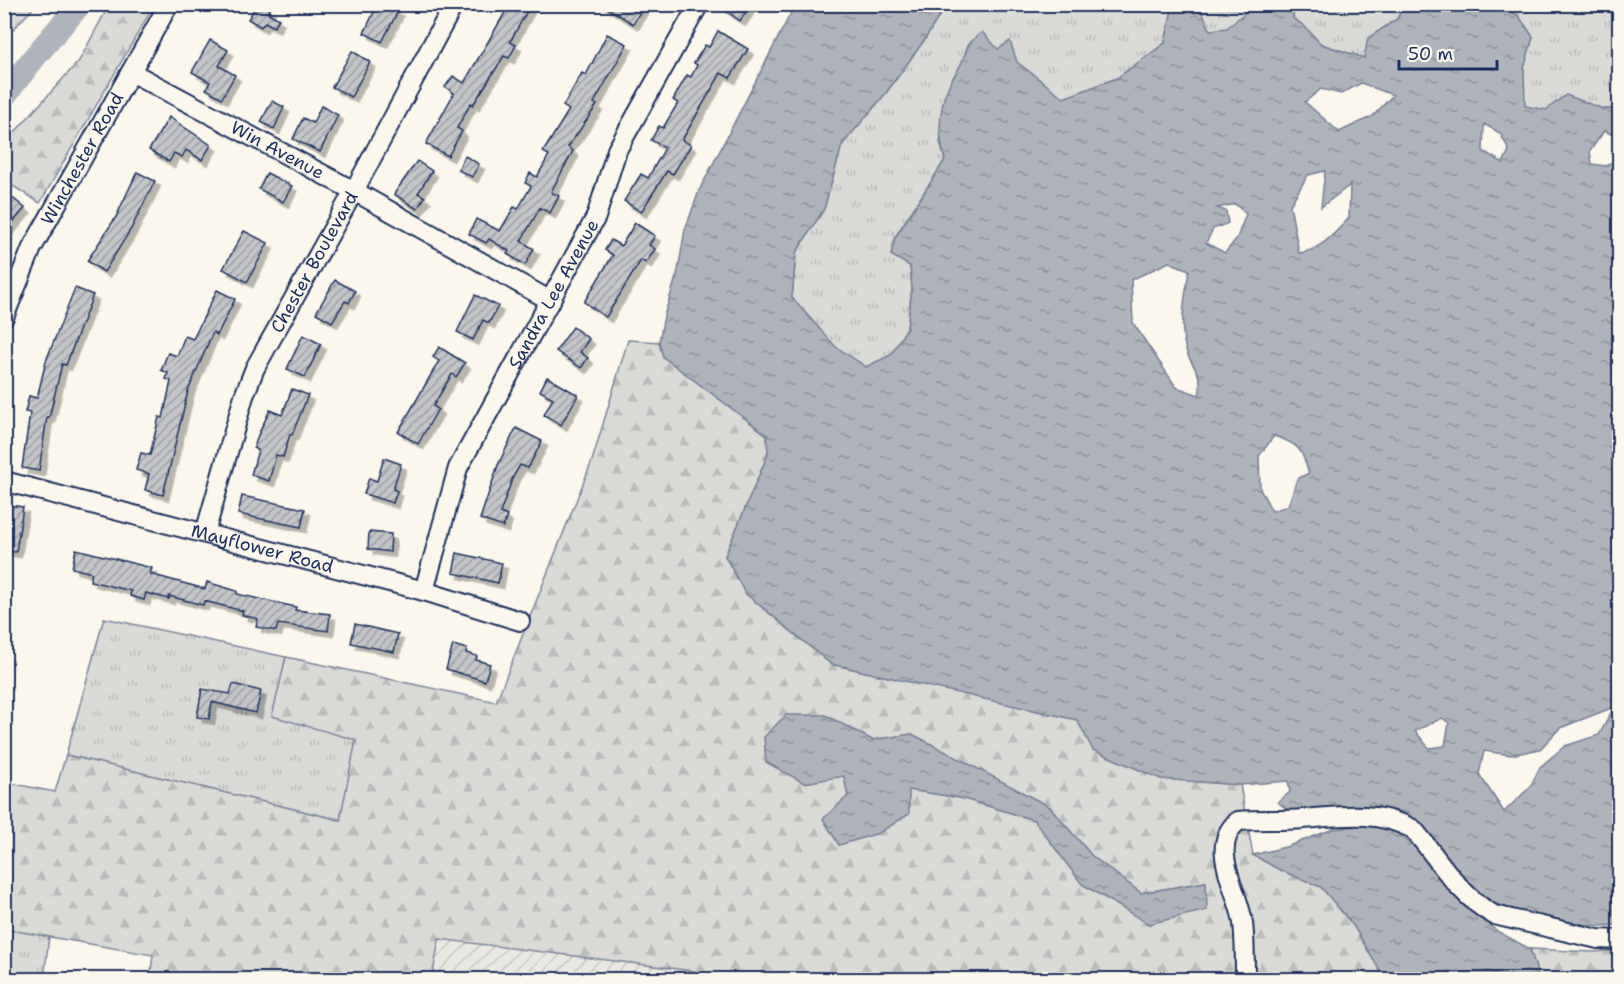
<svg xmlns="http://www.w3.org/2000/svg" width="1624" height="984" font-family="'Shantell Sans',sans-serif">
<defs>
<pattern id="industrial-furrows" width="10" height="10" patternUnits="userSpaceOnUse" patternTransform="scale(1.5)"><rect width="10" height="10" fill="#eae8e2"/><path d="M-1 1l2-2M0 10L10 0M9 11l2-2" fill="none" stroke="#c8c7c4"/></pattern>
<pattern id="grass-tufts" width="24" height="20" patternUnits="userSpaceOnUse" patternTransform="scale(1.5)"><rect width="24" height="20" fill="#dadad7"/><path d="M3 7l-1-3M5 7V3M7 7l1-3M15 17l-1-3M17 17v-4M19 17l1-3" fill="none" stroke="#babbbb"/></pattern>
<pattern id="forest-firs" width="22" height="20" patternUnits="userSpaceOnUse" patternTransform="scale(1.5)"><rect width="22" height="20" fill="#dadad7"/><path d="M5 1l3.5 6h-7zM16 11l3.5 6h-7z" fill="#babbbb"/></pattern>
<pattern id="park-crowns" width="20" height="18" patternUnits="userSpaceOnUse" patternTransform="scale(1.5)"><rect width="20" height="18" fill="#dadad7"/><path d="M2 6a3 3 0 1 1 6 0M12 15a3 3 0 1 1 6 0" fill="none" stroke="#babbbb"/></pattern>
<pattern id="water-ripples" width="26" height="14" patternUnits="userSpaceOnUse" patternTransform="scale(1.5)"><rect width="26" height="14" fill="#afb3bb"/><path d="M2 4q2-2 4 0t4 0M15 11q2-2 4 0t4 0" fill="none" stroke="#8e929b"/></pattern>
<pattern id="building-hatch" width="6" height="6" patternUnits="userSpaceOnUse" patternTransform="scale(1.5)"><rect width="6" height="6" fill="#c3c5c9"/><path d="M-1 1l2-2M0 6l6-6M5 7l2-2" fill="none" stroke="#9ea0a6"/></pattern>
<filter id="shadow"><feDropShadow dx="5.5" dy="5.5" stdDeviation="0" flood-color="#0004"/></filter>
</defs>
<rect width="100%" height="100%" fill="#fbf7ec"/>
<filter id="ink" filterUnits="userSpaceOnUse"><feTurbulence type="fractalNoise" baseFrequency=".0167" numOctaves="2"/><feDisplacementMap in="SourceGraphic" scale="12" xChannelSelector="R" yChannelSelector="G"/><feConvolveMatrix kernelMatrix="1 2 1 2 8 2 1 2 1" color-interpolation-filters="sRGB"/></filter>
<g filter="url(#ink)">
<path fill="url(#industrial-furrows)" d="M439,939L694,971L701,979L432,980Z"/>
<g fill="url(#grass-tufts)" stroke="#7a849a" stroke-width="1.5">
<path d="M946,5H1173L1165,43L1117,78L1064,98L998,49L968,44L962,63L949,85L940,142L945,160L895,237L891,255L910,266L912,288L907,328L891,355L866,367L835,347L792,298L796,253L824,209L842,145L886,93L925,39Z"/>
<path d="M1199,5H1254L1227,29L1210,30Z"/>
<path d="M1293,5H1404L1397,19L1369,38L1364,58L1321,44L1304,26L1293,18Z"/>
<path d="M1497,5H1619V109H1603L1566,95L1546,110L1524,106V68L1533,37L1518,15L1499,7Z"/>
<path d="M104,618L286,657L273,716L357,739L340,820L66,755Z"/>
<path d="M4,929L49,936L44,979H5Z"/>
</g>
<g fill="url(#forest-firs)" stroke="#7a849a" stroke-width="1.5" fill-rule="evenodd">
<path d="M109,5H154L40,203L5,181V143L79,61Z"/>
<path d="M628,340L659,342L664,357L767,435L768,454L725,556L745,593L831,664L1078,720L1093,750L1161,779L1240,785L1253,855L1280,870L1321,887L1353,925L1385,979L701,980L694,971L439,939L432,979H150L153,955L5,929L4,782L55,792L66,755L340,820L356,740L272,716L286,657L496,702L592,461ZM825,715L872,740L912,734L1050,807L1092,856L1141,893L1205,882L1149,924L1082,884L1035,820L961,798L909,790L848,796L844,775L804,783Z"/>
<path d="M1530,949L1593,952L1619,950V978L1618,980L1539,979Z"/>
</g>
<path fill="url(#park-crowns)" stroke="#7a849a" stroke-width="1.5" d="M5,4L36,5L5,38L4,5Z"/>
<g fill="url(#water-ripples)" stroke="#747e96" stroke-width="1.5" fill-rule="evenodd">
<path d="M795,5H946L925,39L886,93L842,145L824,209L796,253L792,298L835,346L866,367L891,355L907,328L912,288L910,266L891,255L895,238L945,160C938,135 938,107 950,83C954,76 959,69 962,62C970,44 965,46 982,32L998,49L1010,41L1017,62L1064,98L1117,78L1165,43L1173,5H1199L1210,30L1227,28L1254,5H1293V18L1304,26L1321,44L1364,58L1368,38L1397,19L1404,5H1497L1499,7L1518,15L1533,37L1524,68L1525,106L1546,110L1566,95L1603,109H1619V925L1599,926L1535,918L1464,892L1408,813L1376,807L1289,811L1278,802L1290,792L1288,781L1240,785L1161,779L1093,750L1077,720L831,664L745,593L725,556L768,454L767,435L663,357L659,342L664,316L678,271L685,230L699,191ZM1361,83L1393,95L1373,116L1339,132L1305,102L1321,89L1341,94ZM1484,124L1500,133L1509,150L1503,163L1483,151ZM1604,131L1616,136V160L1606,166L1592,164L1590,151ZM1325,171L1321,207L1350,185L1349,218C1335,233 1320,251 1299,253L1290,205L1308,175ZM1235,204L1246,214L1237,238L1225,253L1206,243L1213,229L1228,223L1226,211L1217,208ZM1169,262L1189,270C1186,294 1179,322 1185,346C1189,366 1205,372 1199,395L1176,387L1133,323L1131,280ZM1274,436C1299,444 1302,449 1309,473L1297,479L1288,506L1272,511L1260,489L1259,456ZM1614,707L1599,735L1565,746L1540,767L1530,787L1504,812L1479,774L1484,751L1511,755L1540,749L1560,728ZM1442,718L1449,723L1445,746L1429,748L1415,731Z"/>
<path d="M786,715H825L872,740L912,734L1050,807L1092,856L1141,893L1206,882L1207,910L1149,924L1082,884L1034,820L961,798L909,790V814L879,833L839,845L823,819L848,796L844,776L804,783L766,762L764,737Z"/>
<path d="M1386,825L1424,854L1447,885L1495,930L1530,949L1539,979H1385L1353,925L1321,887L1280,870L1253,855L1289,846L1333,829L1358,826Z"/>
</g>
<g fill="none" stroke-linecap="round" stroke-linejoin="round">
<path stroke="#afb3bb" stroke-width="24" d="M4,96L37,54L80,4"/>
</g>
<g fill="url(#building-hatch)" stroke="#1b2f5e" stroke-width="1.5" filter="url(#shadow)">
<path d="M257,4H262L270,9L268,13L279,19L274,27L265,22L261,27L248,19Z"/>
<path d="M378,4H387L398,11L382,42L364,33Z"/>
<path d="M510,4H531L510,42L516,45L509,58L504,56L473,105L471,103L457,128L462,131L448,156L426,144L454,93L445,87L453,76L464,83Z"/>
<path d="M601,4H645L633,24Z"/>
<path d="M717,4H751L740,21Z"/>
<path d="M718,31L748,49L730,78L721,73L682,140L691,145L673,174L667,171L641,212L624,201L641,174L648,178L665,148L651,140L659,126L663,128L678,103L673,100L687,75L691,77L697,65L694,63L705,45L709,47Z"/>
<path d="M607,34L627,44L594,103L597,105L568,147L573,151L551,192L559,196L550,213L540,208L521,241L534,249L525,265L507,254L509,251L489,239L486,243L469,234L476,219L500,231L514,207L518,209L531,186L525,183L530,173L537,177L549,155L543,152L569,110L563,106L582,73L586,75Z"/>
<path d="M210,40L228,50L219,66L235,75L222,98L206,89L210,82L192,72Z"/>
<path d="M352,51L370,62L351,97L332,87Z"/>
<path d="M272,101L284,107L274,129L261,122Z"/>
<path d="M321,106L338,115L320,152L293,139L303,118L313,123Z"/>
<path d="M169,117L211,145L202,160L186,150L182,157L174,153L169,162L149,150Z"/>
<path d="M465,156L479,164L472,177L458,170Z"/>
<path d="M417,161L432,171L418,193L425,197L417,209L394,194Z"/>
<path d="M137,172L155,181L131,229L104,272L87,261L116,217Z"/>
<path d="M267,173L292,186L283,202L259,189Z"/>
<path d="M9,195L25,208L4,233V201Z"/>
<path d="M635,223L655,236L649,245L655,249L646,263L641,260L606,317L584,302L613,255L605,250L611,240L621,246Z"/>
<path d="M244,231L268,243L247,282L223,269Z"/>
<path d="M335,280L355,291L349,303L345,301L332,322L316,313Z"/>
<path d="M75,288L93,295L66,365L62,364L49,418L47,417L39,471L22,468L30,413L25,412L29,396L37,398L46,361Z"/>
<path d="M217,290L235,299L217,335L213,332L188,391L163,495L145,490L149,474L136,470L141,453L150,455L159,417L163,418L171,381L166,379L168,373L161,370L168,353L177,356L185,336L193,339Z"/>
<path d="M475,295L498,306L489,323L483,320L473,340L457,332Z"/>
<path d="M573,327L589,339L580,352L588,358L581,368L556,351Z"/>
<path d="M303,335L321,344L305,377L287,369Z"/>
<path d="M439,347L465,363L456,377L452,374L433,406L438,409L418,444L398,432L439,361L433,357Z"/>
<path d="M547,377L578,395L561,425L544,415L553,398L540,391Z"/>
<path d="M292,389L308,395L292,435L290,434L283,457L276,455L269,481L251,475L258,450L254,448L258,435L270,410L282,415Z"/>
<path d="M516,428L542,441L528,468L520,465L513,477L500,513L507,516L503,527L480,519L498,465Z"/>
<path d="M384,458L401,464L393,489L397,491L393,503L364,494L369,478L377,481Z"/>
<path d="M242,496L305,509L301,527L238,514Z"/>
<path d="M9,505L23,507L16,552L4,551V535Z"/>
<path d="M369,532L391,534L390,552L368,549Z"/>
<path d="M76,549L152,568L150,574L205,589L207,582L237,591V594L296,607L295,610L330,614L328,631L278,624L276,631L256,627L258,619L242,615L243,611L204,601L203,605L169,596V599L146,593L144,600L130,596L131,591L90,581L92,573L72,568Z"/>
<path d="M457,553L502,563L498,583L453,573Z"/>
<path d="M355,624L398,634L394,652L351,643Z"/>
<path d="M453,645L467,649L466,653L477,656L476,660L490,664L485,681L446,669Z"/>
<path d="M233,684L261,691L256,713L212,702L209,719L197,717L202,689L230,694Z"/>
</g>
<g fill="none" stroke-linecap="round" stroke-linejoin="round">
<g stroke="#1b2f5e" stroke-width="22">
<g id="minor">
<path id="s1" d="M131,72L354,191L551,301"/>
<path id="s2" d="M4,317L32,248L169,4"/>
<path id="s3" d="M4,481L424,591L520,621"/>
<path id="s4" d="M205,533L244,396L255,368L354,191L454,4"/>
<path id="s5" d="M424,591L458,468L596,217L617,150L699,4"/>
<path d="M1245,980C1245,961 1245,941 1243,923C1239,891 1207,847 1238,821C1260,819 1282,821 1303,819C1343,816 1375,810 1413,829C1439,859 1458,895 1494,915L1598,939L1620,940"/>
</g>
</g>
<use href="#minor" stroke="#fbf7ec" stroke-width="18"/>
</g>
</g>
<g text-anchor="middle" stroke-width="6" stroke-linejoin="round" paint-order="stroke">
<g font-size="18" fill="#1b2f5e" stroke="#fbf7ec">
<text dy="6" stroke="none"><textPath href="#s1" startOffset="166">Win Avenue</textPath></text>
<text dy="6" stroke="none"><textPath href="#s2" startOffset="177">Winchester Road</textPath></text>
<text dy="6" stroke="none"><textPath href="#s4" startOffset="294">Chester Boulevard</textPath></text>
<text dy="6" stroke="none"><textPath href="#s5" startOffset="326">Sandra Lee Avenue</textPath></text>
<text dy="6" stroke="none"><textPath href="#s3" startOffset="267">Mayflower Road</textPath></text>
</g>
</g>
<rect width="1624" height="984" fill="none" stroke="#fbf7ec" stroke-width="24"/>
<rect x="12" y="12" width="1600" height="960" fill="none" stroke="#1b2f5e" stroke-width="2" filter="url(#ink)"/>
<path d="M1399 60v9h98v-9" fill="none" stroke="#1b2f5e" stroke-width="3"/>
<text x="1408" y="60" font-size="18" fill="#1b2f5e" stroke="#fbf7ec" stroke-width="4.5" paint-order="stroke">50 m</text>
</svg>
